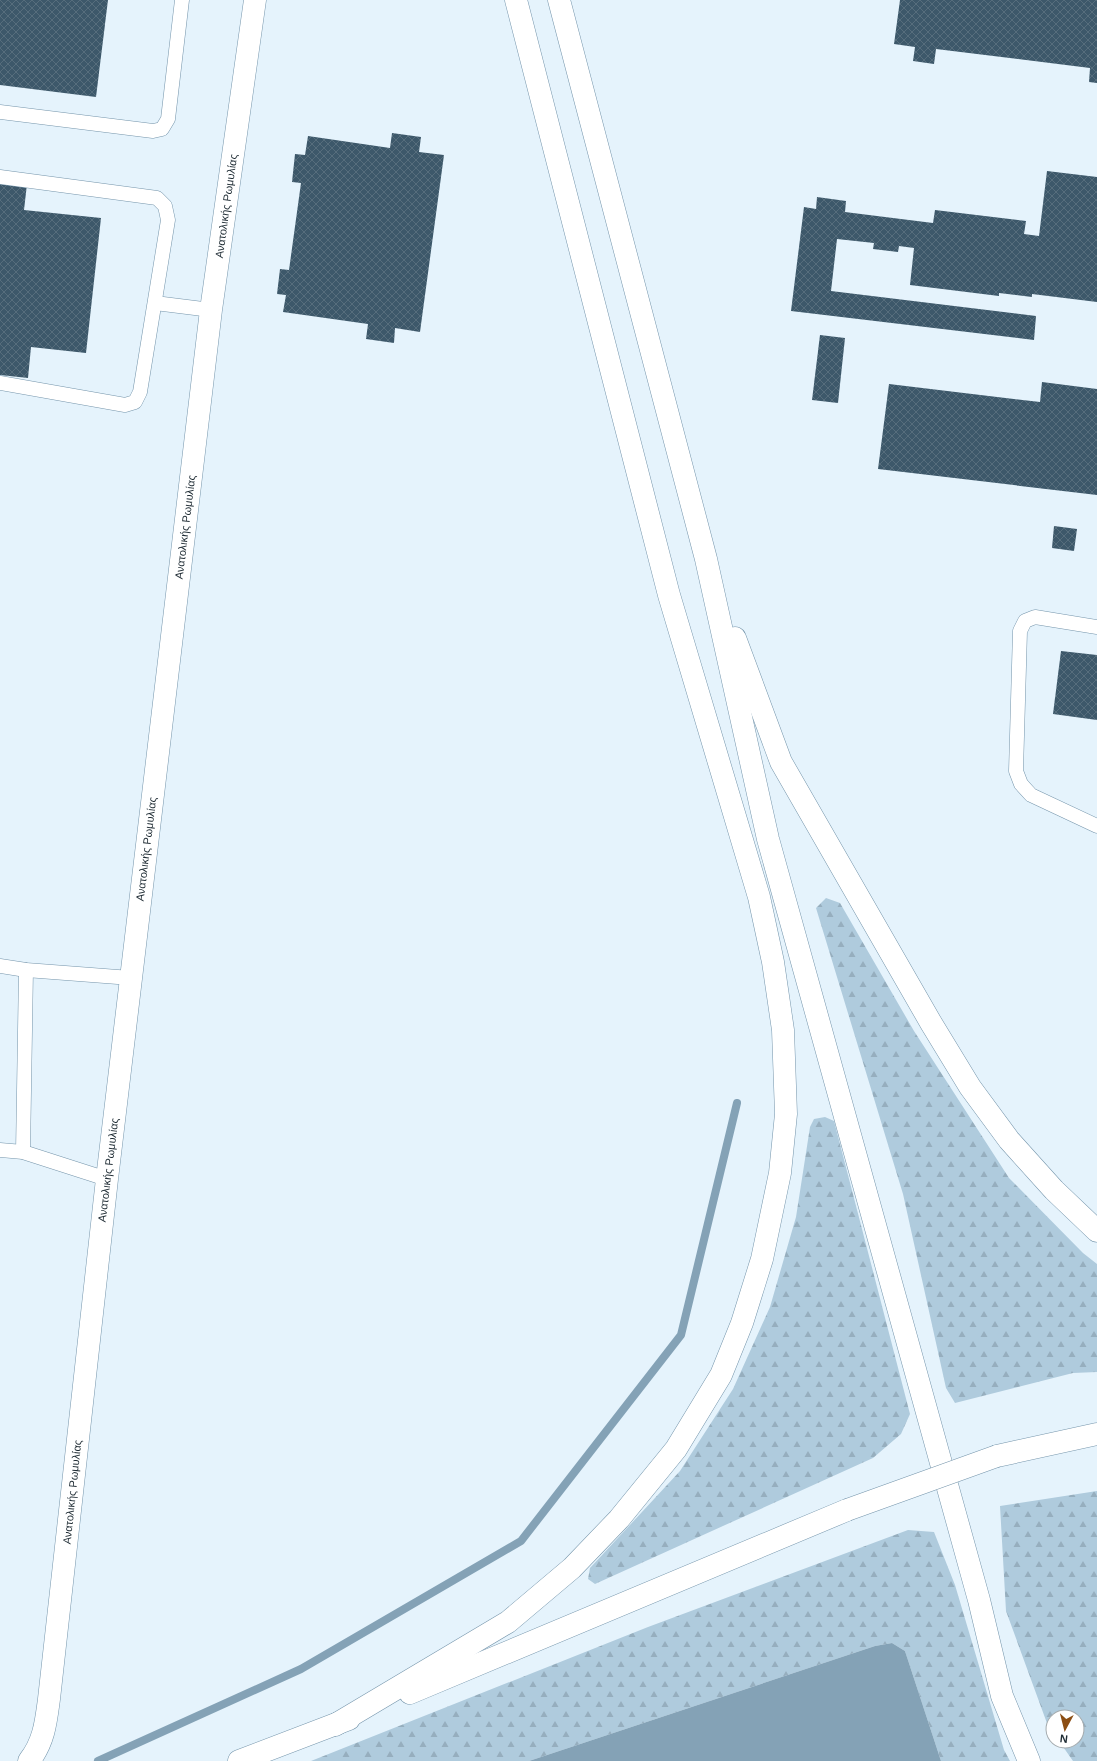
<svg xmlns="http://www.w3.org/2000/svg" width="1097" height="1761" font-family="Arial,sans-serif">
<defs>
<pattern id="forest-firs" width="22" height="20" patternUnits="userSpaceOnUse"><rect width="22" height="20" fill="#afcbdd"/><path d="M5 1l3.5 6h-7zM16 11l3.5 6h-7z" fill="#96aebe"/></pattern>
<pattern id="building-cross-hatch" width="8" height="8" patternUnits="userSpaceOnUse"><rect width="8" height="8" fill="#3d586a"/><path d="M0 0l8 8M0 8l8-8" fill="none" stroke="#566d7c"/></pattern>
</defs>
<rect width="100%" height="100%" fill="#e5f3fc"/>
<g fill="url(#forest-firs)">
<path d="M826,898L840,903L914,1031L1009,1178L1083,1253L1097,1264V1372L1073,1373L955,1403L946,1388L903,1194L816,908Z"/>
<path d="M825,1117L834,1121L910,1414L901,1434L873,1458L595,1584L588,1579L590,1568L680,1471L733,1389L770,1307L796,1217L810,1127L814,1119Z"/>
<path d="M1097,1491V1761H1073L1059,1741H1077V1717H1053V1733L1048,1726L1006,1611L1000,1506Z"/>
<path d="M908,1530L934,1532L955,1585L1004,1750L1010,1761H941L905,1651L892,1643L875,1646L529,1761H311L648,1627Z"/>
</g>
<path fill="#84a2b6" d="M892,1643L905,1651L941,1761H529L875,1646Z"/>
<g fill="none" stroke-linecap="round" stroke-linejoin="round">
<path stroke="#84a2b6" stroke-width="8" d="M98,1761L301,1669L521,1541L681,1335L737,1103"/>
</g>
<g fill="url(#building-cross-hatch)">
<path d="M0,0H108L96,97L0,85Z"/>
<path d="M900,0H1097V83L1089,82L1090,68L936,49L934,64L913,61L915,47L894,44Z"/>
<path d="M392,133L421,137L419,152L444,155L420,332L395,328L394,343L366,339L368,324L283,312L286,295L277,294L280,269L289,270L301,183L292,182L295,154L305,155L308,136L390,148Z"/>
<path d="M1047,171L1097,177V302L1032,294V297L999,293V296L910,285L914,248L899,246L898,252L873,249L874,243L837,239L831,291L1036,316L1034,340L791,311L804,207L816,209L817,197L846,201L845,212L933,223L935,210L1026,221L1024,234L1039,236Z"/>
<path d="M0,181L27,184L24,210L101,218L86,353L31,347L28,378L0,375Z"/>
<path d="M820,335L845,338L838,403L812,400Z"/>
<path d="M1042,382L1097,389V495L878,469L889,384L1040,402Z"/>
<path d="M1054,526L1077,529L1074,551L1052,548Z"/>
<path d="M1061,651L1097,655V720L1053,714Z"/>
</g>
<g fill="none" stroke-linecap="round" stroke-linejoin="round">
<g stroke="#7595ab" stroke-width="15">
<g id="lane">
<path d="M0,112L153,131L162,129L168,119L182,0"/>
<path d="M0,177L157,198L165,206L168,220L140,392L135,402L125,405L0,383"/>
<path d="M155,303L211,310"/>
<path d="M1097,627L1035,617L1025,621L1020,631L1016,771L1021,784L1031,795L1097,826"/>
<path d="M0,966L26,970L131,978"/>
<path d="M0,1150L23,1152L107,1179"/>
<path d="M23,1152L26,970"/>
</g>
</g>
<g stroke="#7595ab" stroke-width="23">
<path id="street" d="M29,1761C44,1742 46,1722 49,1699L107,1179L211,310L255,0"/>
</g>
<g stroke="#7595ab" stroke-width="23">
<g id="highway">
<path d="M559,0L706,559L768,839L979,1600L1002,1696L1029,1761"/>
<path d="M735,638L781,762L931,1023L970,1087L1009,1140L1054,1190L1097,1231"/>
<path d="M997,1456L1097,1434"/>
<path d="M410,1693L847,1510"/>
<path d="M335,1725L508,1622L572,1568L619,1519L676,1449L721,1375L742,1323L762,1259L780,1173L786,1114L783,1030L773,962L759,897L669,595L516,0"/>
<path d="M239,1761L349,1719"/>
</g>
</g>
<use href="#lane" stroke="#fff" stroke-width="14"/>
<use href="#street" stroke="#fff" stroke-width="22"/>
<use href="#highway" stroke="#fff" stroke-width="22"/>
<g stroke="#7595ab" stroke-width="23" stroke-linecap="butt">
<path id="highway-bridge" d="M847,1510L997,1456"/>
</g>
<use href="#highway-bridge" stroke="#fff" stroke-width="22"/>
</g>
<g text-anchor="middle" stroke-width="4" stroke-linejoin="round" paint-order="stroke">
<g font-size="11" fill="#1f2c34" stroke="#fff">
<text transform="translate(226 206) rotate(-82)" y="4">Ανατολικής Ρωμυλίας</text>
<text transform="translate(185 527) rotate(-83)" y="4">Ανατολικής Ρωμυλίας</text>
<text transform="translate(146 849) rotate(-83)" y="4">Ανατολικής Ρωμυλίας</text>
<text transform="translate(108 1170) rotate(-83)" y="4">Ανατολικής Ρωμυλίας</text>
<text transform="translate(72 1492) rotate(-84)" y="4">Ανατολικής Ρωμυλίας</text>
</g>
</g>
<g transform="translate(1065 1729) rotate(187)"><circle r="19" fill="#ffffff" stroke="#a5abae"/>
<path d="M0-3L7 15L0 10L-7 15Z" fill="#8c4e13"/>
<text y="-6" font-size="11" font-weight="bold" text-anchor="middle" fill="#1f2c34">N</text>
</g>
</svg>
